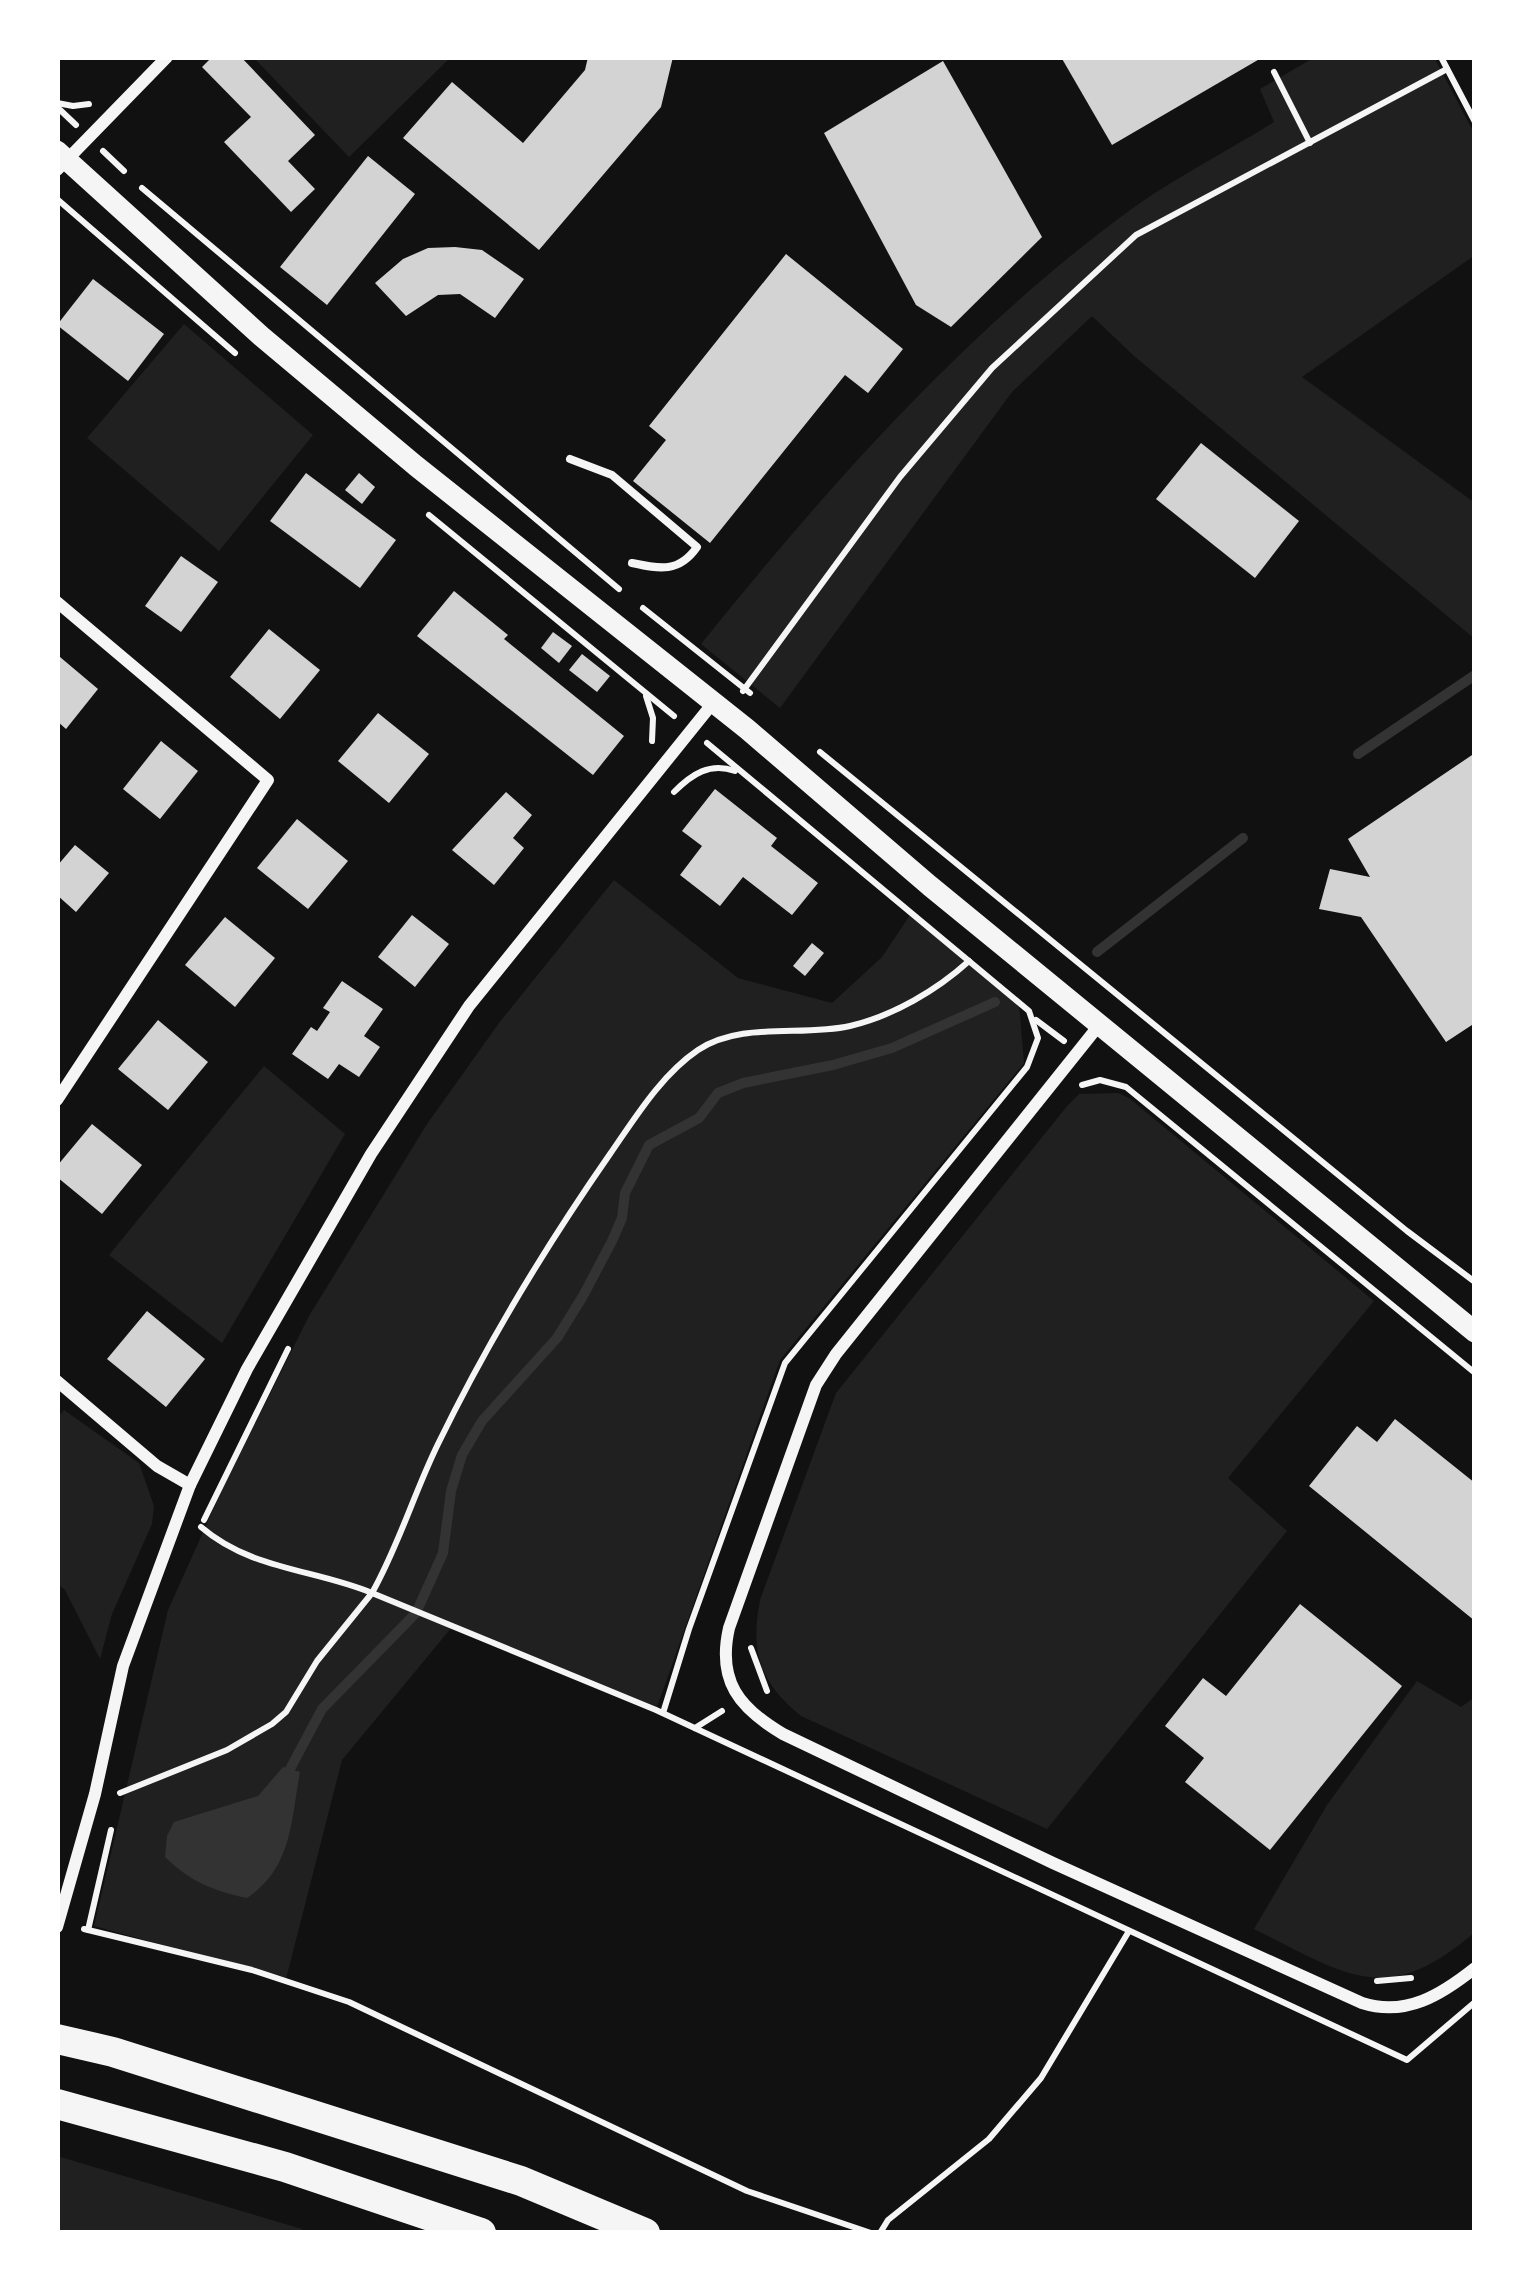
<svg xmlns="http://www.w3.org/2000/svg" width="1532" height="2290" font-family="Bitter,serif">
<rect width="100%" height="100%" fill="#111"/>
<g fill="#202020">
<path d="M253,57H451L349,157Z"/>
<path d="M1315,57H1434L1475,135V255L1302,377L1475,503V639L1134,356L1092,316L1012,392L780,708L701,644C825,490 959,338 1118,219C1166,182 1223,154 1274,122L1260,89Z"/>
<path d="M184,324L313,435L219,551L87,438Z"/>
<path d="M614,880L738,978L832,1003L882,957L912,912L1019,1003L1024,1063L780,1360L656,1710L452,1627L342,1760L286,1979L94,1926L168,1610L222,1490L309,1316L427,1124L499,1023Z"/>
<path d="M264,1066L345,1134L222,1343L109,1255Z"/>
<path d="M1118,1093L1129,1098L1374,1301L1228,1478L1287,1531L1047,1829L801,1716C760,1683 750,1652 760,1600L836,1393L1068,1105L1079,1094Z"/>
<path d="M64,1410L139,1463L154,1506L152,1524L112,1614L100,1659L65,1590L57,1583V1418Z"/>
<path d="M1417,1681L1461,1707L1475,1697V1932C1386,2009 1347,1975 1254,1929L1327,1805Z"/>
<path d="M57,2156L302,2229L300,2233H57Z"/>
</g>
<path fill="#333" d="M283,1767L300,1772C291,1821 292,1868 247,1898C214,1891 189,1881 165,1857L167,1836L174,1822L258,1796Z"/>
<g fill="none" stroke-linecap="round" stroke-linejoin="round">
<g stroke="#333" stroke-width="10">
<path d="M1358,754L1475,675"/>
<path d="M1097,952L1243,838"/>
<path d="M290,1769L322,1709L416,1613L443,1553L451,1491L462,1455L482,1421L557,1338L583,1296L612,1241L622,1218L625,1193L649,1145L699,1118L718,1093L743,1083L833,1065L892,1048L995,1002"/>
</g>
</g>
<g fill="#d3d3d3">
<path d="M212,57H241L315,135L288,161L315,189L291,212L224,142L251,117L202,67Z"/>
<path d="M588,57H673L661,107L539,250L403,138L452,82L523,143L585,70Z"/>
<path d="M1061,57H1263L1112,145Z"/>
<path d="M943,61L1042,237L951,327L916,305L824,133Z"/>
<path d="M368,156L415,194L327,305L280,267Z"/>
<path d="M455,247L482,250L524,279L495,318L460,294L438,295L406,316L375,283L403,259L428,248Z"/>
<path d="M786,254L903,349L868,393L845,375L710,543L633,481L666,440L649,426Z"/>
<path d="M93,279L164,334L128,381L57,325Z"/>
<path d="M1201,443L1299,521L1255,578L1156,499Z"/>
<path d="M306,473L396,540L360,588L270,521Z"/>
<path d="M359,473L375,487L362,504L345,490Z"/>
<path d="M181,556L218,582L181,632L145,606Z"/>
<path d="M454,591L508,635L504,639L624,736L593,775L417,636Z"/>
<path d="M269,629L320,670L280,719L230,677Z"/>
<path d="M553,632L572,646L559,663L541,648Z"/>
<path d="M582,654L610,676L597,692L569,670Z"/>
<path d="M60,657L98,689L66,729L57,721Z"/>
<path d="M378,713L429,754L389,803L338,761Z"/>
<path d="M161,741L198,771L160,819L123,789Z"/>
<path d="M1475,753V1023L1446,1042L1361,917L1319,909L1330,869L1370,877L1348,839Z"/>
<path d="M715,789L777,838L771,846L818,883L792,915L743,877L720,906L680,875L702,846L682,831Z"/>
<path d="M506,792L532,815L513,838L524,848L494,885L452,850Z"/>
<path d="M297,819L348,861L308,909L257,868Z"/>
<path d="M75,845L109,873L76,912L57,895V866Z"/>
<path d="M412,915L449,944L415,987L378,957Z"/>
<path d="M225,917L275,958L235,1007L185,965Z"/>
<path d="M812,943L824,953L805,976L793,966Z"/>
<path d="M342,981L383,1009L364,1036L380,1047L359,1077L339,1064L328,1079L292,1054L311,1027L317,1031L330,1012L323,1008Z"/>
<path d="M158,1020L208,1062L168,1110L118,1069Z"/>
<path d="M92,1124L142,1165L102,1214L57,1177V1166Z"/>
<path d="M147,1311L205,1359L166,1407L107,1359Z"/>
<path d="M1395,1419L1475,1483V1621L1309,1486L1357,1426L1377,1442Z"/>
<path d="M1300,1604L1402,1686L1270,1850L1185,1782L1204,1758L1165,1726L1203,1678L1226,1696Z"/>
</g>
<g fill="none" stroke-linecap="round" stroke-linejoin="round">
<g stroke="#f5f5f5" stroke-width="6">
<path d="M1441,57L1475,122"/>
<path d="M1274,72L1310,143"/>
<path d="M57,103L73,106L89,104"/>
<path d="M57,107L76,125"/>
<path d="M103,151L124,171"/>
<path d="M142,188L619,589"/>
<path d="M57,199L235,353"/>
<path d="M429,515L674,716"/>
<path d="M643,608L750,693"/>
<path d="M743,691L900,477L992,368L1136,235L1447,69"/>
<path d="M646,696L653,718L652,741"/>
<path d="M820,752L1407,1231L1475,1282"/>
<path d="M674,792C692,774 710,762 735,771"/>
<path d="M1036,1020L1064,1041"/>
<path d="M1082,1085L1100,1080L1126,1087L1475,1373"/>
<path d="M204,1520L288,1349"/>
<path d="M201,1527C251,1570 314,1569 372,1593C399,1545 414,1493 438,1444C487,1343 546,1246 610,1154C635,1118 661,1075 698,1050C742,1021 802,1037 850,1026C893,1016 937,990 969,961"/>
<path d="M751,1648L767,1691"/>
<path d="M663,1713L689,1629L785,1363L1027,1067L1038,1038L1029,1011L707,743"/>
<path d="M695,1728L722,1711"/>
<path d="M120,1793L227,1750L272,1724L286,1712L317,1661L372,1593L656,1710L1407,2060L1475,2002"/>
<path d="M84,1929L252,1970L349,2002L747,2191L871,2233"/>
<path d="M88,1930L111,1830"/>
<path d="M1377,1981L1411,1978"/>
<path d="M880,2233L888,2220L989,2139L1041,2078L1129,1931"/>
</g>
<path stroke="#f5f5f5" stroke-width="8" d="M570,459L612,475L697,547C679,573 660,569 632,563"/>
<g stroke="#f5f5f5" stroke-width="12">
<path d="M57,170L167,57"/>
<path d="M57,602L268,780L57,1100"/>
<path d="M1100,1024L836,1354L816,1385L729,1628C717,1681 739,1708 783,1734L1053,1863L1362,2003C1406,2017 1441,1995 1475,1968"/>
<path d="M57,1381L157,1466L190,1485"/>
<path d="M57,1927L95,1794L123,1666L190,1485L247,1369L371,1154L469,1006L713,703"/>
</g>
<path stroke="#f5f5f5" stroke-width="21" d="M57,151L261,336L416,466L747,729L930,886L1475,1332"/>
<g stroke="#f5f5f5" stroke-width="30">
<path d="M57,2039L113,2052L521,2181L645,2233"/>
<path d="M57,2104L285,2167L481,2233"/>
</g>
</g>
<rect width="1532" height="2290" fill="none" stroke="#ffffff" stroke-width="120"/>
</svg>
